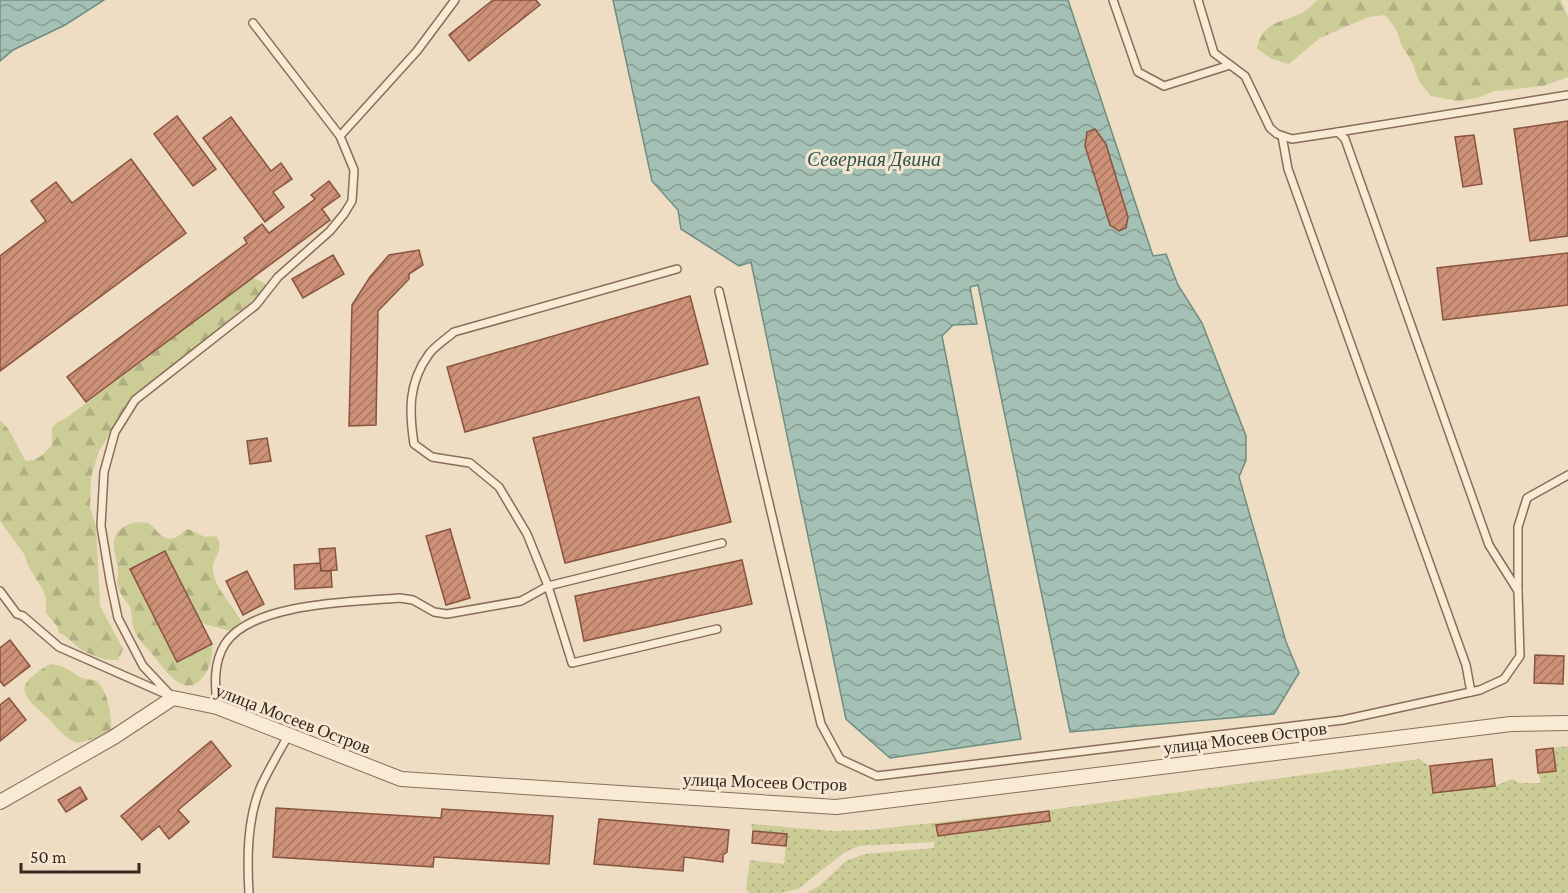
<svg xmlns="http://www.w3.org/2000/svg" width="1568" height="893" font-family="'Crimson Pro',serif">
<defs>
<pattern id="grass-dots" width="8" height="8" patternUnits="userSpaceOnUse" patternTransform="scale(1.5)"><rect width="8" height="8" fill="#cccc97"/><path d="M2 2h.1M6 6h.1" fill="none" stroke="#b0af82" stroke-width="1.8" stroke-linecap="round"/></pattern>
<pattern id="forest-firs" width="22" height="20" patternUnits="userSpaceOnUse" patternTransform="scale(1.5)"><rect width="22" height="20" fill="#cccc97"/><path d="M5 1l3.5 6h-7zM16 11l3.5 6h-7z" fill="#b0af82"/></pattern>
<pattern id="water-waves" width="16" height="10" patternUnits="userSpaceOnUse" patternTransform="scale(1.5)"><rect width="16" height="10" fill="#a5c1b5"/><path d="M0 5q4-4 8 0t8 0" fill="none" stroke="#879d93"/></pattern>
<pattern id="building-hatch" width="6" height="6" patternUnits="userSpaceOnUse" patternTransform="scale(1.5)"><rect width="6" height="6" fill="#cd9178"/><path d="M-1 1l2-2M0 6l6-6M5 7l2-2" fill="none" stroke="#a77662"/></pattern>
</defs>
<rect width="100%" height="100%" fill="#eedcc3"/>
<path fill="url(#grass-dots)" d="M1568,746V893H806L819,886L846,861L865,854L934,848V842L859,846L845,852L798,889L780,893H750L746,889L750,860L784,864L787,834L753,831L751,824L833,831L869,830L1050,810L1419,759L1430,766L1434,793L1495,786L1512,779L1519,783H1541L1538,773L1553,748Z"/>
<g fill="url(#forest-firs)">
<path d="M1317,0H1561L1568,17V77L1543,86L1495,91L1477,98L1458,101L1431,96L1420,83L1411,60L1402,46L1396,29L1385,15L1368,17L1320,38L1289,64L1272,59L1257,49C1262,21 1284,22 1302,13C1308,10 1312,5 1317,0Z"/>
<path d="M253,278L265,283L266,290L143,389L130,402L99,451L91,477L90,507L96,527L100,606L123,649L118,660C105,661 90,655 79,648C72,643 68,636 59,633L57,626L46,613V598L43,590L30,569L24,554L0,521V421C12,429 17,448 26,461L34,460L41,456L52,445V428L58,422L65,419Z"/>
<path d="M136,522L148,523C157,528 161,542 174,538C180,536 182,532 188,529L205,537L216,536C226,550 211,558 213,571C215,589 233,605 241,621L236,628L230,631C224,629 206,625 201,622L165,551L130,569L177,661L212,644C213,657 211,667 202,678C185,699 166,671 156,659C149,649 138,641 134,630C131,622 133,615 130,607C126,600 120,595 118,587C116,581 119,576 118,569C114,546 106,530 136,522Z"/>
<path d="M51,664C63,665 72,672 82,678C87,680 92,679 96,681C108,687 114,725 110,735L77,743C65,738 57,728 48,718C34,704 11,692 35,674C41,670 45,666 51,664Z"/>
</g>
<g fill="url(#water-waves)" stroke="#6c8f82" stroke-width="1.5">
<path d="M0,0H104L65,25L13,50L0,61Z"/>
<path d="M613,0H1068L1153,256L1166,254L1178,285L1202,323L1246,436V460L1239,477L1286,642L1299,673L1274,714L1070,732L978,285L970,287L977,324L953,325L942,336L1021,739L890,758L846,719L751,262L739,266L681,229L678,210L652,181Z"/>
</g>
<g fill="url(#building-hatch)" stroke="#88533f" stroke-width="1.5">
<path d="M493,0H536L540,5L469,61L449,35Z"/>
<path d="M177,116L216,169L193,186L154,134Z"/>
<path d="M231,117L271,171L281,163L292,179L273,192L284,207L265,222L203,138Z"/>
<path d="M1568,121V236L1530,241L1514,129Z"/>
<path d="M1095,129L1106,144L1128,217L1126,228L1119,231L1110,225L1085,146L1087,132Z"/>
<path d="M1474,135L1482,184L1463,187L1455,137Z"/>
<path d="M131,159L186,233L0,371V256L46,221L31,201L56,182L72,203Z"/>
<path d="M329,181L340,196L322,209L330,220L86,402L67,377L247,243L244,238L262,224L269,233L315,199L311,195Z"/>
<path d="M419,250L423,265L409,274V279L378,311L376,425L349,426L352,305L370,277L389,255Z"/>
<path d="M1568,253V305L1443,320L1437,268Z"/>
<path d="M333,255L344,274L303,298L292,279Z"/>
<path d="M690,296L708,364L465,432L447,367Z"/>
<path d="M699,397L731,522L565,563L533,438Z"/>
<path d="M267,438L271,461L250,464L247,441Z"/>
<path d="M450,529L470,598L446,605L426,536Z"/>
<path d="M335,548L337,570L321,571L319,549Z"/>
<path d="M165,551L212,644L177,662L130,569Z"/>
<path d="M742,560L752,604L584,641L575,596Z"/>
<path d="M320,563L321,571H331L332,587L295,589L294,565Z"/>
<path d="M247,571L264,604L243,615L226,581Z"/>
<path d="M10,640L30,666L4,686L0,681V648Z"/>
<path d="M1535,655L1564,656L1563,684L1534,683Z"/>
<path d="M9,698L26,720L0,741V705Z"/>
<path d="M211,741L231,766L178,810L189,822L169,839L159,826L142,840L121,816Z"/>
<path d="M1553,748L1556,771L1538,773L1536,750Z"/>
<path d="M1492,759L1495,786L1433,793L1430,766Z"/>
<path d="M80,787L87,799L66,812L58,800Z"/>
<path d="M276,808L441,818L442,809L553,816L549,864L434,857L433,867L273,857Z"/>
<path d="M1049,811L1050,821L938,836L936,825Z"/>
<path d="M599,819L729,830L727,852L723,855V862L684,857L683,871L594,864Z"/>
<path d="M753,831L787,834L786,846L752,843Z"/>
</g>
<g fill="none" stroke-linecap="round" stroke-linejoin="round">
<g stroke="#896d59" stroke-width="10">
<g id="service">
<path d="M1113,0L1138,72L1164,86L1230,65"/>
<path d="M1338,132L1568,95"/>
<path d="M340,136L417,51L455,0"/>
<path d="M1282,136L1288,169L1466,665L1471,692"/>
<path d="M719,291L821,724L840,759L877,776L1343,720L1480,690L1504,679L1520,656L1518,591L1489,545L1345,139L1338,132L1292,139L1277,134L1270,128L1245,76L1214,53L1198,0"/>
<path d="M0,591L17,614L23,616L59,647L168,695"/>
<path d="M1518,591V527L1527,498L1568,475"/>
<path d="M717,629L572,663L548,586L722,543"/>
<path d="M173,698L143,666L118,618L110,580L101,526L104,472L115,432L135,400L256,305L278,277L330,231L344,214L352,201L354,170L340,136L253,23"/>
<path d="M217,707C215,685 213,663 225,644C252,602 355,602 400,598L413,600L434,612L447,614L521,601L548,586L527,534L499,487L470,463L432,457L414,444C409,411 408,383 429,354C435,346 446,339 454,332L677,269"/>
<path d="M249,893C247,858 247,819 261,786C269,769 279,752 288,736"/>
</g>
</g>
<g stroke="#896d59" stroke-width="16">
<path id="minor" d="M0,802L114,737L173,698L217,707L401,779L836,807L1511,724L1568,723"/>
</g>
<use href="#service" stroke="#f9ead6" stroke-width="7"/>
<use href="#minor" stroke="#f9ead6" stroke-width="14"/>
</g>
<g text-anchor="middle" stroke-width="6" stroke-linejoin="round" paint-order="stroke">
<g font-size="18" fill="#38271e" stroke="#f6e7d2">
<text transform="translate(293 719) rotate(21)" y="6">улица Мосеев Остров</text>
<text transform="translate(1245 738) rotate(-7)" y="6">улица Мосеев Остров</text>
<text transform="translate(765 782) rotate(2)" y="6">улица Мосеев Остров</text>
</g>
<g font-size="20" font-style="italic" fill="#2d5850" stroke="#f6e7d2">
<text x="874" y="166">Северная Двина</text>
</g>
</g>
<path d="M21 863v9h118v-9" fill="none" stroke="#38271e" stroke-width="3"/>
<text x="30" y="863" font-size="18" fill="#38271e" stroke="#f6e7d2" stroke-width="4.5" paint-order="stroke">50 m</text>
</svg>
